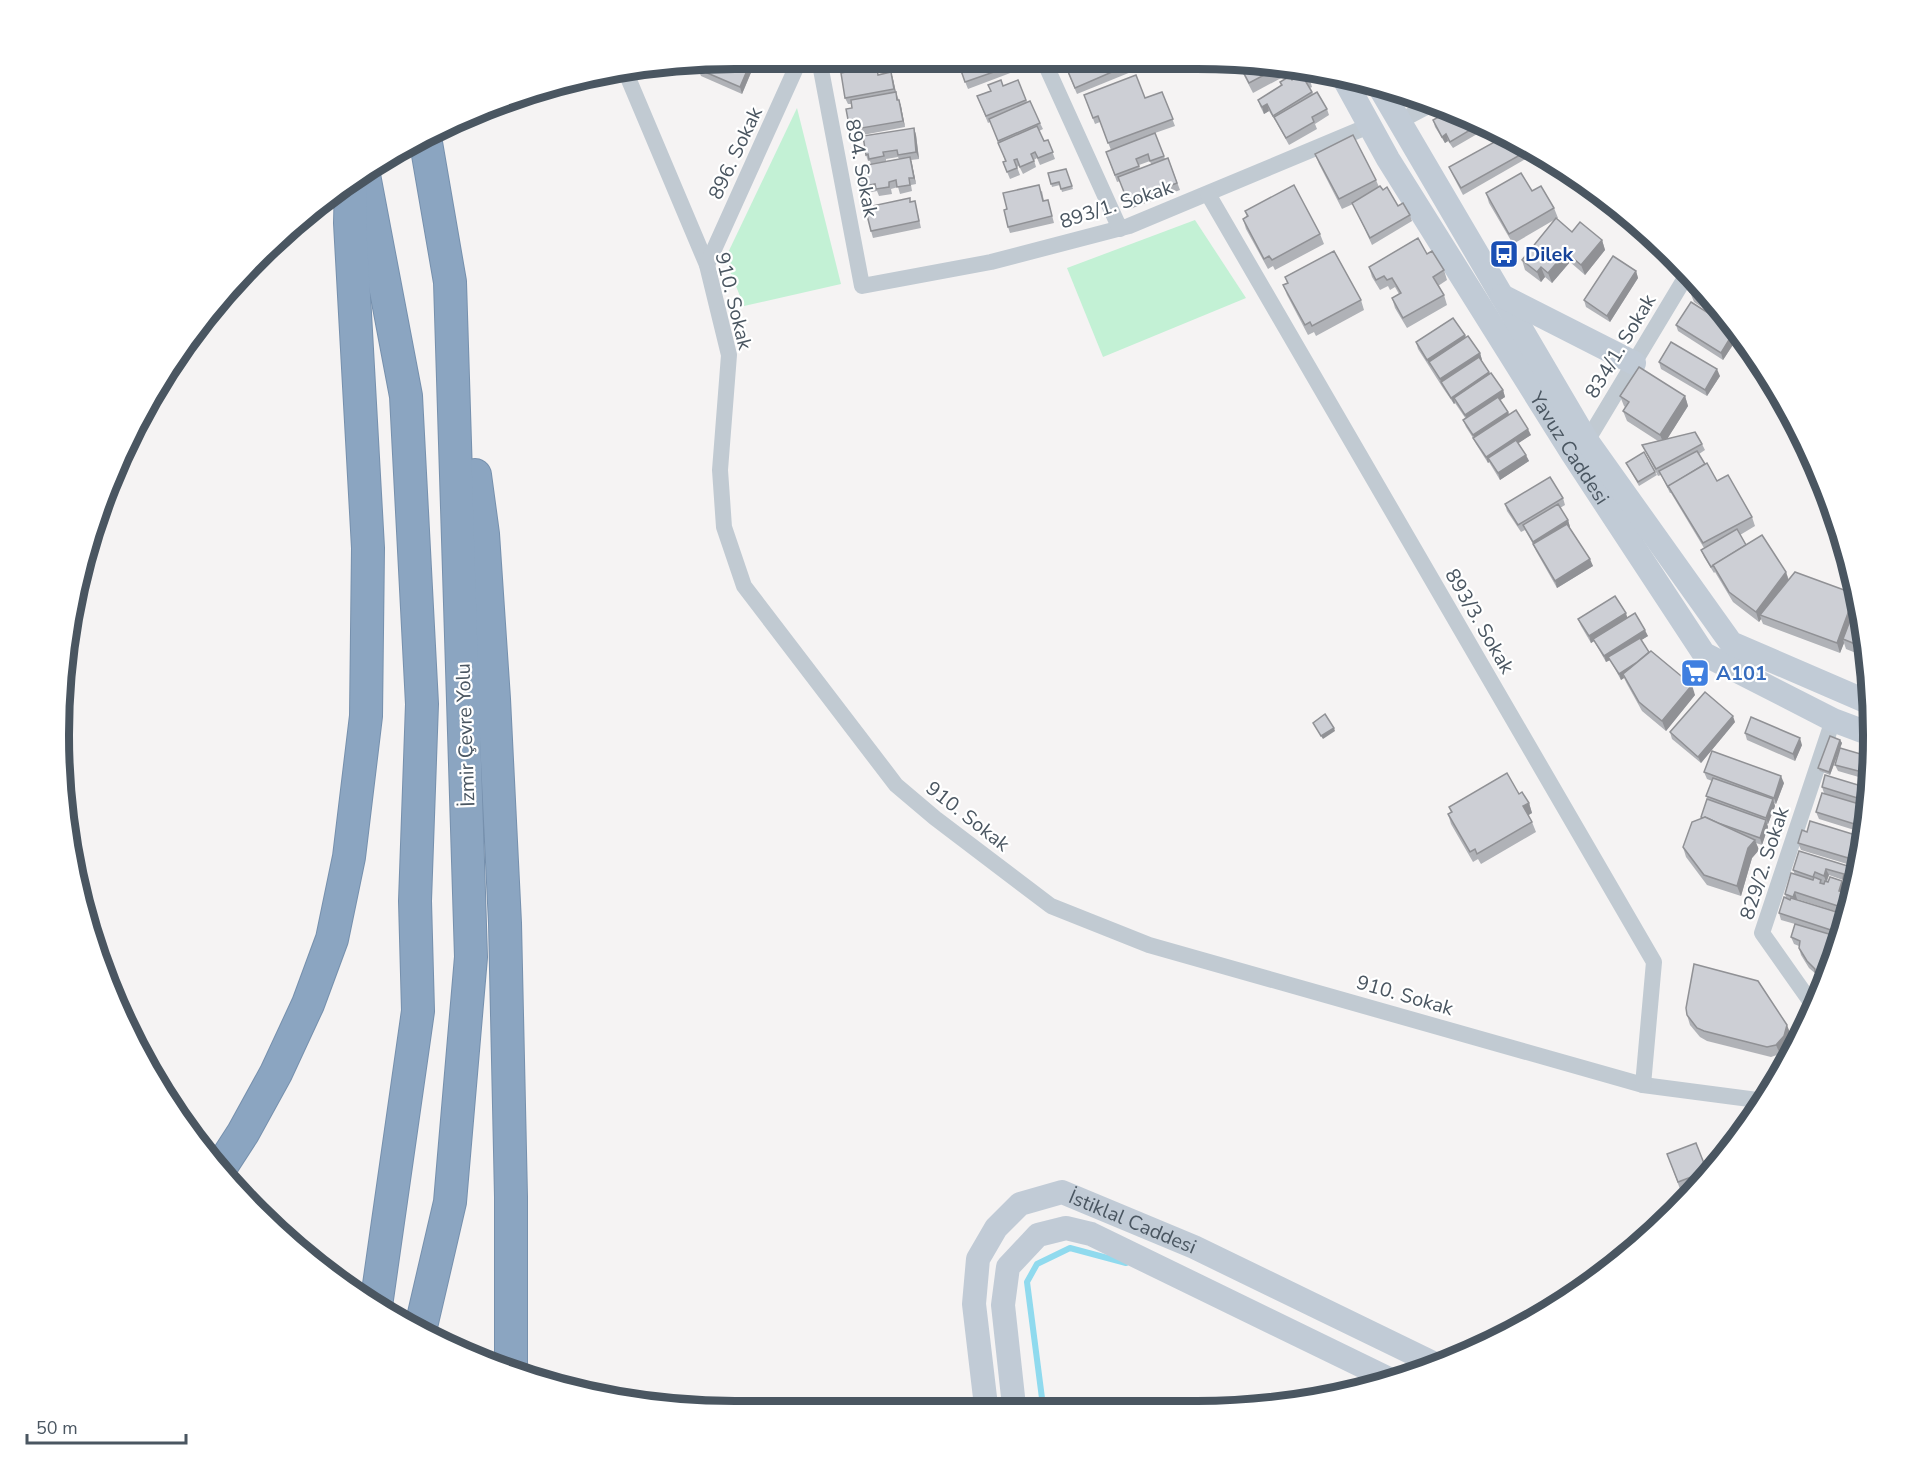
<svg xmlns="http://www.w3.org/2000/svg" width="1932" height="1470" font-family="'Nunito Sans',sans-serif">
<rect width="100%" height="100%" fill="#f5f3f3"/>
<g fill="#c3f1d5">
<path d="M797,108L841,284L744,306L725,259Z"/>
<path d="M1195,220L1246,298L1103,357L1067,268Z"/>
</g>
<g fill="none" stroke-linecap="round" stroke-linejoin="round">
<path stroke="#90daee" stroke-width="6" d="M1043,1406L1027,1282L1037,1264L1070,1248L1126,1263"/>
<g stroke="#7690ad" stroke-width="34">
<g id="highway">
<path d="M364,175L406,396L422,704L415,901L418,1011L376,1306"/>
<path d="M475,475L483,534L494,699L505,923L511,1197V1373"/>
<path d="M221,1167L243,1133L276,1073L308,1004L332,939L349,857L366,716L368,548L350,223L351,184"/>
<path d="M420,1331L450,1202L471,957L450,282L425,137"/>
</g>
</g>
<g stroke="#c1cad2" stroke-width="16">
<path d="M819,59L862,286L991,262L1129,226L1371,125"/>
<path d="M1043,59L1120,229"/>
<path d="M626,73L707,265L729,355L720,470L724,527L744,586L896,785L935,818L1051,906L1149,945L1643,1085L1765,1101"/>
<path d="M1398,122L1432,104"/>
<path d="M1208,194L1654,962L1643,1085"/>
<path d="M707,265L800,59"/>
<path d="M1580,447L1587,441L1688,273"/>
<path d="M1815,1008L1762,933L1833,720"/>
</g>
<g stroke="#c1cbd6" stroke-width="24">
<path id="s1" d="M1343,77L1388,159L1572,453L1704,654L1833,720L1873,735"/>
<path d="M1377,83L1587,441L1731,643L1870,703"/>
<path d="M1502,296L1634,363"/>
<path id="s2" d="M986,1406L974,1304L978,1259L996,1228L1020,1204L1062,1192L1194,1247L1437,1365"/>
<path d="M1014,1406L1003,1305L1008,1267L1038,1235L1066,1228L1091,1234L1387,1378"/>
</g>
<use href="#highway" stroke="#8ba5c1" stroke-width="32"/>
</g>
<g fill="#b0b2b7" fill-rule="evenodd">
<path d="M754,59H769L767,64Z"/>
<path d="M956,59H1009L1013,72L968,89Z"/>
<path d="M1062,59L1126,60L1131,72L1077,94Z"/>
<path d="M1236,60H1241L1298,69L1253,93Z"/>
<path d="M755,63L742,94L701,76L698,69Z"/>
<path d="M861,72L879,74L891,72L893,79L896,92L901,106L905,127L852,137L850,130L852,108L851,104H848L845,98Z"/>
<path d="M1293,74L1310,80L1312,87L1310,88L1313,94L1327,109L1329,115L1315,124L1317,129L1289,145L1276,122L1269,111L1264,114L1260,106L1258,100L1281,86L1280,82L1292,80L1295,78Z"/>
<path d="M1018,80L1027,102L1040,123L1043,129L1039,131L1044,141L1048,140L1055,159L1040,165L1037,158L1034,160L1036,167L1023,174L1019,166L1017,167L1020,175L1010,179L1003,162L1005,161L999,143L990,122L988,123L977,96Z"/>
<path d="M1162,92L1175,126L1155,133L1165,159L1168,158L1180,190L1130,209L1120,181L1117,182L1106,152L1144,137L1111,150L1100,122L1095,124L1084,95L1145,98ZM1150,161L1151,164L1140,169L1139,165Z"/>
<path d="M1449,111L1491,126L1453,148L1448,141L1445,143L1435,127L1433,120Z"/>
<path d="M914,128L916,135L919,159L911,160L916,184L911,185L912,191L900,194L898,187L891,189L892,194L879,196L877,191L862,194L860,187L871,164L870,161H868L866,155ZM898,157L899,159L886,161V159Z"/>
<path d="M1527,151L1529,157L1463,195L1452,174L1449,167Z"/>
<path d="M1315,154L1376,180L1379,187L1398,206L1410,215L1412,221L1372,245L1353,204L1342,209L1319,164Z"/>
<path d="M1066,169L1073,189L1062,192L1060,185L1052,187L1048,173Z"/>
<path d="M1042,191L1044,201L1048,200L1054,223L1010,233L1008,227L1007,209Z"/>
<path d="M1532,191L1554,208L1558,218L1556,219L1572,232L1602,240L1605,250L1585,275L1570,262L1552,283L1545,277L1541,282L1525,270L1522,260L1554,220L1513,244L1489,203L1486,193Z"/>
<path d="M1597,191L1609,198L1655,239L1636,226L1635,223L1634,225L1617,213L1614,206L1615,205L1609,201L1607,204L1598,199L1596,192Z"/>
<path d="M915,201L921,228L873,238L871,231L911,202Z"/>
<path d="M1245,211L1320,234L1324,244L1275,270L1273,266L1268,269L1246,229L1243,219L1247,217Z"/>
<path d="M1427,254L1444,270L1447,280L1438,286L1444,295L1447,305L1407,328L1395,308L1392,298L1399,294L1395,287L1390,290L1388,286L1380,290L1372,277L1369,267Z"/>
<path d="M1636,271L1638,278L1610,322L1586,307L1584,300Z"/>
<path d="M1285,277L1361,300L1364,310L1316,336L1314,332L1308,335L1287,295L1283,285L1287,283Z"/>
<path d="M1697,283L1736,330L1694,302L1690,292Z"/>
<path d="M1676,325L1738,337L1723,360L1678,331Z"/>
<path d="M1465,335L1466,338L1480,353L1482,360H1481L1490,374L1503,390L1505,397L1500,400L1509,414L1531,435L1518,443L1529,461L1500,480L1489,462L1488,463L1476,444L1473,438L1466,427L1463,420L1466,419L1455,403L1454,404L1443,388L1418,349L1416,342Z"/>
<path d="M1659,362L1720,376L1707,396L1661,369Z"/>
<path d="M1620,396H1685L1688,406L1667,439L1702,444L1705,450L1699,454L1705,464L1717,481L1752,517L1755,526L1740,535L1746,545L1786,572L1789,580L1855,594L1857,601L1860,603L1866,657L1846,649L1844,643L1840,653L1763,624L1761,619L1759,622L1733,602L1715,572L1714,573L1704,557L1701,550L1704,548L1671,493H1670L1661,475L1658,476L1645,451L1642,445L1658,441L1627,421L1623,411L1625,407L1624,406Z"/>
<path d="M1626,463L1655,472L1657,475L1639,486Z"/>
<path d="M1563,498L1565,505L1560,508L1568,520L1570,527H1569L1593,566L1557,588L1536,551L1533,544L1525,530L1521,532L1507,511L1505,504Z"/>
<path d="M1627,618L1648,636L1641,640L1649,652L1695,695L1666,731L1642,711L1627,684L1624,678L1621,680L1610,660L1606,662L1594,641L1591,643L1581,626L1578,619Z"/>
<path d="M1735,722L1701,763L1672,739L1670,732Z"/>
<path d="M1745,733L1802,745L1795,761L1747,740Z"/>
<path d="M1840,740L1842,743L1830,775L1820,771L1818,768Z"/>
<path d="M1871,757L1869,780L1838,771L1835,765Z"/>
<path d="M1704,772L1784,783L1776,804L1774,803L1775,806L1768,824H1767L1768,827L1762,845L1756,843L1759,850L1752,858L1741,896L1707,885L1686,857L1683,847L1702,818L1701,817L1708,800L1706,796L1712,781L1707,779Z"/>
<path d="M1822,787L1868,788L1864,833L1819,819L1816,812L1824,793Z"/>
<path d="M1519,794L1529,803L1532,813L1528,815L1532,822L1536,832L1481,864L1478,859L1473,862L1451,824L1448,814L1451,812L1449,807Z"/>
<path d="M1807,832L1863,840L1862,851L1857,867L1801,850L1798,843Z"/>
<path d="M1851,867L1854,874L1850,887L1845,885L1843,880L1829,875L1827,882L1845,887L1843,893L1845,899L1841,913L1797,899V900L1843,914L1845,919L1826,981L1817,979L1816,974L1809,968L1801,955L1799,948V946L1794,944L1791,937L1795,924L1781,920L1779,913L1786,898L1785,894L1795,875L1793,870Z"/>
<path d="M1687,1015L1791,1035L1788,1046L1780,1054L1771,1057L1707,1041L1700,1037L1690,1025Z"/>
<path d="M1696,1143L1708,1174L1702,1181L1680,1189L1667,1154Z"/>
</g>
<g fill="#909195">
<path d="M752,59H754L755,63L742,94L740,87Z"/>
<path d="M891,72L893,79L899,107L894,89Z"/>
<path d="M899,100L901,106L905,127L903,121Z"/>
<path d="M1267,104L1269,111L1264,114L1262,107Z"/>
<path d="M914,128L916,135L919,159L916,152Z"/>
<path d="M1446,134L1448,141L1445,143L1442,137Z"/>
<path d="M910,157L912,163L916,184L914,178Z"/>
<path d="M1578,179L1583,182L1578,188L1575,181Z"/>
<path d="M1606,196L1608,198L1609,201L1607,204L1605,198Z"/>
<path d="M1602,240L1605,250L1585,275L1581,265Z"/>
<path d="M1566,252L1570,262L1552,283L1548,273Z"/>
<path d="M1541,267L1545,277L1541,282L1537,272Z"/>
<path d="M1636,271L1638,278L1610,322L1607,316Z"/>
<path d="M1735,330L1738,337L1723,360L1721,353Z"/>
<path d="M1465,335L1467,342L1429,362L1430,366L1427,360Z"/>
<path d="M1480,353L1482,360L1443,385L1441,382L1442,386L1440,379Z"/>
<path d="M1717,369L1720,376L1707,396L1705,390Z"/>
<path d="M1489,372L1492,379L1454,398L1455,403L1454,404L1451,398Z"/>
<path d="M1503,390L1505,397L1468,422L1465,415Z"/>
<path d="M1685,396L1688,406L1664,444L1660,435Z"/>
<path d="M1508,412L1510,418L1476,441L1473,435Z"/>
<path d="M1528,429L1531,435L1490,462L1488,458L1489,462L1488,463L1486,457Z"/>
<path d="M1526,455L1529,461L1500,480L1498,473Z"/>
<path d="M1568,520L1570,527L1536,548L1533,542Z"/>
<path d="M1590,559L1593,566L1557,588L1555,581Z"/>
<path d="M1786,572L1789,582L1760,615L1761,619L1759,622L1756,612Z"/>
<path d="M1855,594L1859,604L1843,639L1844,643L1840,653L1837,643Z"/>
<path d="M1626,613L1628,620L1591,643L1589,636Z"/>
<path d="M1645,630L1648,636L1610,660L1608,657L1610,660L1606,662L1604,656Z"/>
<path d="M1650,654L1623,674L1624,678L1621,680L1619,674Z"/>
<path d="M1692,685L1695,695L1666,731L1662,721Z"/>
<path d="M1733,716L1735,722L1701,763L1698,757Z"/>
<path d="M1334,728L1335,731L1323,739L1321,736Z"/>
<path d="M1800,738L1802,745L1795,761L1793,754Z"/>
<path d="M1840,740L1842,743L1830,775L1829,772Z"/>
<path d="M1781,776L1784,783L1776,804L1774,798Z"/>
<path d="M1773,799L1775,806L1768,824L1766,818Z"/>
<path d="M1529,803L1532,813L1527,816L1523,806Z"/>
<path d="M1766,820L1768,827L1762,845L1760,838Z"/>
<path d="M1862,837L1863,840L1862,851L1857,867L1855,860Z"/>
<path d="M1755,840L1759,850L1752,858L1741,896L1737,886L1748,848Z"/>
<path d="M1851,867L1854,874L1850,887L1848,880Z"/>
<path d="M1826,869L1829,875L1826,882L1824,876Z"/>
<path d="M1842,881L1845,887L1843,893L1845,899L1841,913L1838,906L1839,891Z"/>
<path d="M1795,892L1797,899L1796,904L1793,897Z"/>
<path d="M1843,914L1845,919L1839,937L1837,932Z"/>
<path d="M1787,1025L1791,1035L1788,1046L1780,1054L1776,1045Z"/>
</g>
<g fill="#cdcfd5" stroke="#909195" stroke-width="1.5">
<path d="M735,58L752,59L740,87L698,69L701,63Z"/>
<path d="M957,59H1009L1011,66L965,82Z"/>
<path d="M1070,59L1126,60L1128,65L1075,88L1064,62Z"/>
<path d="M1237,60H1241L1281,66L1249,83Z"/>
<path d="M860,69L861,72L877,69L878,75L891,72L894,89L845,98L841,73Z"/>
<path d="M1300,70H1302L1310,80L1306,82L1312,92L1273,116L1267,104L1262,107L1258,100L1282,85L1280,82L1290,76L1292,80L1295,78L1293,74Z"/>
<path d="M1136,75L1145,98L1162,92L1173,119L1108,143L1098,116L1093,118L1084,95Z"/>
<path d="M1001,80L1003,86L1018,80L1026,100L986,116L977,96L991,91L988,85Z"/>
<path d="M896,92L897,100H899L903,121L850,130L846,109L852,108L851,100Z"/>
<path d="M1317,92L1327,109L1312,117L1314,122L1286,138L1274,117Z"/>
<path d="M1030,101L1040,123L998,141L989,119Z"/>
<path d="M1449,111L1482,123L1450,142L1446,134L1442,137L1433,120Z"/>
<path d="M1037,126L1044,141L1048,140L1053,152L1038,158L1035,152L1031,154L1034,161L1020,167L1017,159L1014,160L1017,168L1007,172L1003,162L1006,161L998,143Z"/>
<path d="M914,128L916,152L898,155L897,150L883,152L884,156L869,159L868,154L866,155L863,136Z"/>
<path d="M1155,133L1164,156L1150,161L1148,154L1136,159L1139,166L1115,175L1106,152Z"/>
<path d="M1353,135L1376,180L1339,199L1315,154Z"/>
<path d="M1507,135L1524,146L1527,151L1461,188L1449,167Z"/>
<path d="M910,157L914,178H909L910,185L897,187L896,180L889,182V187L876,189L875,184L860,187L856,167Z"/>
<path d="M1168,158L1177,183L1128,202L1118,177Z"/>
<path d="M1066,169L1072,186L1061,189L1059,182L1051,184L1048,173Z"/>
<path d="M1521,173L1532,191L1541,186L1554,208L1509,234L1486,193Z"/>
<path d="M1039,185L1043,201L1048,200L1052,216L1008,227L1004,210L1007,209L1003,193Z"/>
<path d="M1294,185L1320,234L1272,260L1269,256L1264,259L1243,219L1248,216L1245,211Z"/>
<path d="M1380,186L1383,190L1387,187L1398,206L1403,203L1410,215L1370,238L1352,203Z"/>
<path d="M1597,191L1606,196L1605,198L1596,192Z"/>
<path d="M910,198V202L915,201L919,221L871,231L866,211L872,210V206Z"/>
<path d="M1616,204L1631,218L1614,206Z"/>
<path d="M1556,218L1572,232L1580,222L1602,240L1581,265L1566,252L1548,273L1541,267L1537,272L1522,260Z"/>
<path d="M1418,238L1427,254L1432,251L1444,270L1433,277L1444,295L1403,318L1392,298L1401,293L1392,278L1387,280L1384,276L1376,280L1369,267Z"/>
<path d="M1334,251L1361,300L1312,326L1310,322L1305,325L1283,285L1288,283L1285,277Z"/>
<path d="M1613,256L1636,271L1607,316L1584,300Z"/>
<path d="M1697,283L1722,314L1690,292Z"/>
<path d="M1691,302L1735,330L1721,353L1676,325Z"/>
<path d="M1453,318L1465,335L1427,360L1416,342Z"/>
<path d="M1468,336L1480,353L1440,379L1429,362Z"/>
<path d="M1671,342L1717,369L1705,390L1659,362Z"/>
<path d="M1479,357L1489,372L1451,398L1441,382Z"/>
<path d="M1639,367L1685,396L1660,435L1623,411L1629,402L1620,396Z"/>
<path d="M1491,373L1503,390L1465,415L1454,398Z"/>
<path d="M1498,397L1508,412L1473,435L1463,420Z"/>
<path d="M1516,410L1528,429L1486,457L1473,438Z"/>
<path d="M1695,432L1702,444L1656,469L1642,445Z"/>
<path d="M1516,440L1526,455L1498,473L1488,458Z"/>
<path d="M1697,451L1705,464L1668,487L1659,471Z"/>
<path d="M1644,452L1655,472L1638,482L1626,463Z"/>
<path d="M1707,463L1717,481L1728,475L1752,517L1703,543L1668,486Z"/>
<path d="M1550,477L1563,498L1518,525L1505,504Z"/>
<path d="M1558,504L1568,520L1533,542L1523,525Z"/>
<path d="M1567,524L1590,559L1555,581L1533,544Z"/>
<path d="M1737,529L1746,545L1711,567L1701,550Z"/>
<path d="M1762,535L1786,572L1756,612L1729,592L1713,565Z"/>
<path d="M1795,572L1855,594L1837,643L1760,615Z"/>
<path d="M1615,596L1626,613L1589,636L1578,619Z"/>
<path d="M1859,597L1860,603L1865,648L1843,639Z"/>
<path d="M1635,613L1645,630L1604,656L1593,639Z"/>
<path d="M1640,638L1649,652L1636,663L1619,674L1608,657Z"/>
<path d="M1651,651L1692,685L1662,721L1639,702L1623,674Z"/>
<path d="M1705,692L1733,716L1698,757L1670,732Z"/>
<path d="M1325,714L1334,728L1321,736L1313,723Z"/>
<path d="M1751,717L1800,738L1793,754L1745,733Z"/>
<path d="M1830,736L1840,740L1829,772L1818,768Z"/>
<path d="M1840,748L1871,757L1870,774L1835,765Z"/>
<path d="M1712,751L1781,776L1774,798L1704,772Z"/>
<path d="M1507,773L1519,794L1522,792L1529,803L1523,806L1532,822L1477,854L1475,849L1470,852L1448,814L1452,812L1449,807Z"/>
<path d="M1825,775L1868,788L1867,801L1822,787Z"/>
<path d="M1713,778L1773,799L1766,818L1706,796Z"/>
<path d="M1822,793L1866,806L1864,827L1816,812Z"/>
<path d="M1707,799L1766,820L1760,838L1718,823L1705,817L1703,818L1701,817Z"/>
<path d="M1705,817L1755,840L1748,848L1737,886L1704,875L1683,847L1692,822Z"/>
<path d="M1810,821L1862,837L1855,860L1798,843L1802,830L1807,832Z"/>
<path d="M1799,851L1851,867L1848,880L1843,879L1844,874L1826,869L1824,876L1815,872L1813,877L1793,870Z"/>
<path d="M1791,873L1813,880L1814,877L1821,880L1820,883L1824,884L1825,881L1828,882L1830,877L1842,881L1839,891L1843,892L1838,906L1795,892L1793,897L1785,894Z"/>
<path d="M1784,897L1790,900L1791,898L1843,914L1837,932L1779,913Z"/>
<path d="M1795,924L1839,937L1827,976L1815,972V969L1807,961L1799,948L1800,941L1791,937Z"/>
<path d="M1694,964L1758,981L1787,1025L1784,1036L1776,1045L1767,1047L1704,1031L1697,1028L1687,1015L1686,1008Z"/>
<path d="M1696,1143L1707,1171L1678,1182L1667,1154Z"/>
</g>
<defs>
<g id="bus-square" transform="scale(1.5)"><rect x="-9" y="-9" width="18" height="18" rx="4" fill="#1a4fb4" stroke="#fff"/><path d="M-5-6H5V4H4V6H2V4H-2V6H-4V4H-5ZM-3.5-4V0h7V-4ZM-3.5 1.2v1.5H-2V1.2ZM2 1.2v1.5H3.5V1.2Z" fill="#fff"/></g>
<g id="supermarket-square" transform="scale(1.5)"><rect x="-9" y="-9" width="18" height="18" rx="4" fill="#3f7fe0" stroke="#fff"/><path d="M-6-5.5h2.5l.6 2H6L4.5 2H-2.5L-4.4-4H-6ZM-1.5 3.2a1.3 1.3 0 1 0 .1 0ZM3 3.2a1.3 1.3 0 1 0 .1 0Z" fill="#fff"/></g>
</defs>
<g fill-rule="evenodd">
<use href="#bus-square" x="1504" y="254"/>
<use href="#supermarket-square" x="1695" y="673"/>
</g>
<g text-anchor="middle" stroke-width="4.5" stroke-linejoin="round" paint-order="stroke">
<g font-size="20" fill="#4a5661" stroke="#fff">
<text transform="translate(735 153) rotate(-65)" y="7">896. Sokak</text>
<text transform="translate(862 168) rotate(79)" y="7">894. Sokak</text>
<text transform="translate(1116 204) rotate(-18)" y="7">893/1. Sokak</text>
<text transform="translate(734 301) rotate(76)" y="7">910. Sokak</text>
<text transform="translate(1620 346) rotate(-59)" y="7">834/1. Sokak</text>
<text dy="7" stroke="none"><textPath href="#s1" startOffset="435">Yavuz Caddesi</textPath></text>
<text transform="translate(1480 621) rotate(60)" y="7">893/3. Sokak</text>
<text transform="translate(465 735) rotate(-92)" y="7">İzmir Çevre Yolu</text>
<text transform="translate(968 816) rotate(38)" y="7">910. Sokak</text>
<text transform="translate(1764 863) rotate(-72)" y="7">829/2. Sokak</text>
<text transform="translate(1405 995) rotate(16)" y="7">910. Sokak</text>
<text dy="7" stroke="none"><textPath href="#s2" startOffset="338">İstiklal Caddesi</textPath></text>
</g>
<g font-size="20" font-weight="bold" fill="#164399" stroke="#fff" text-anchor="start">
<text x="1525" y="261">Dilek</text>
</g>
<g font-size="20" font-weight="bold" fill="#366cbe" stroke="#fff" text-anchor="start">
<text x="1716" y="680">A101</text>
</g>
</g>
<path d="M0 0H1932V1470H0ZM735 69H1197A666 666 0 0 1 1863 735V735A666 666 0 0 1 1197 1401H735A666 666 0 0 1 69 735V735A666 666 0 0 1 735 69Z" fill="#fff" fill-rule="evenodd"/>
<path fill="none" stroke="#4a5661" stroke-width="8" d="M735 69H1197A666 666 0 0 1 1863 735V735A666 666 0 0 1 1197 1401H735A666 666 0 0 1 69 735V735A666 666 0 0 1 735 69Z"/>
<path d="M27 1434v9h159v-9" fill="none" stroke="#4a5661" stroke-width="3"/>
<text x="36" y="1434" font-size="18" fill="#4a5661" stroke="#ffffff" stroke-width="4.5" paint-order="stroke">50 m</text>
</svg>
